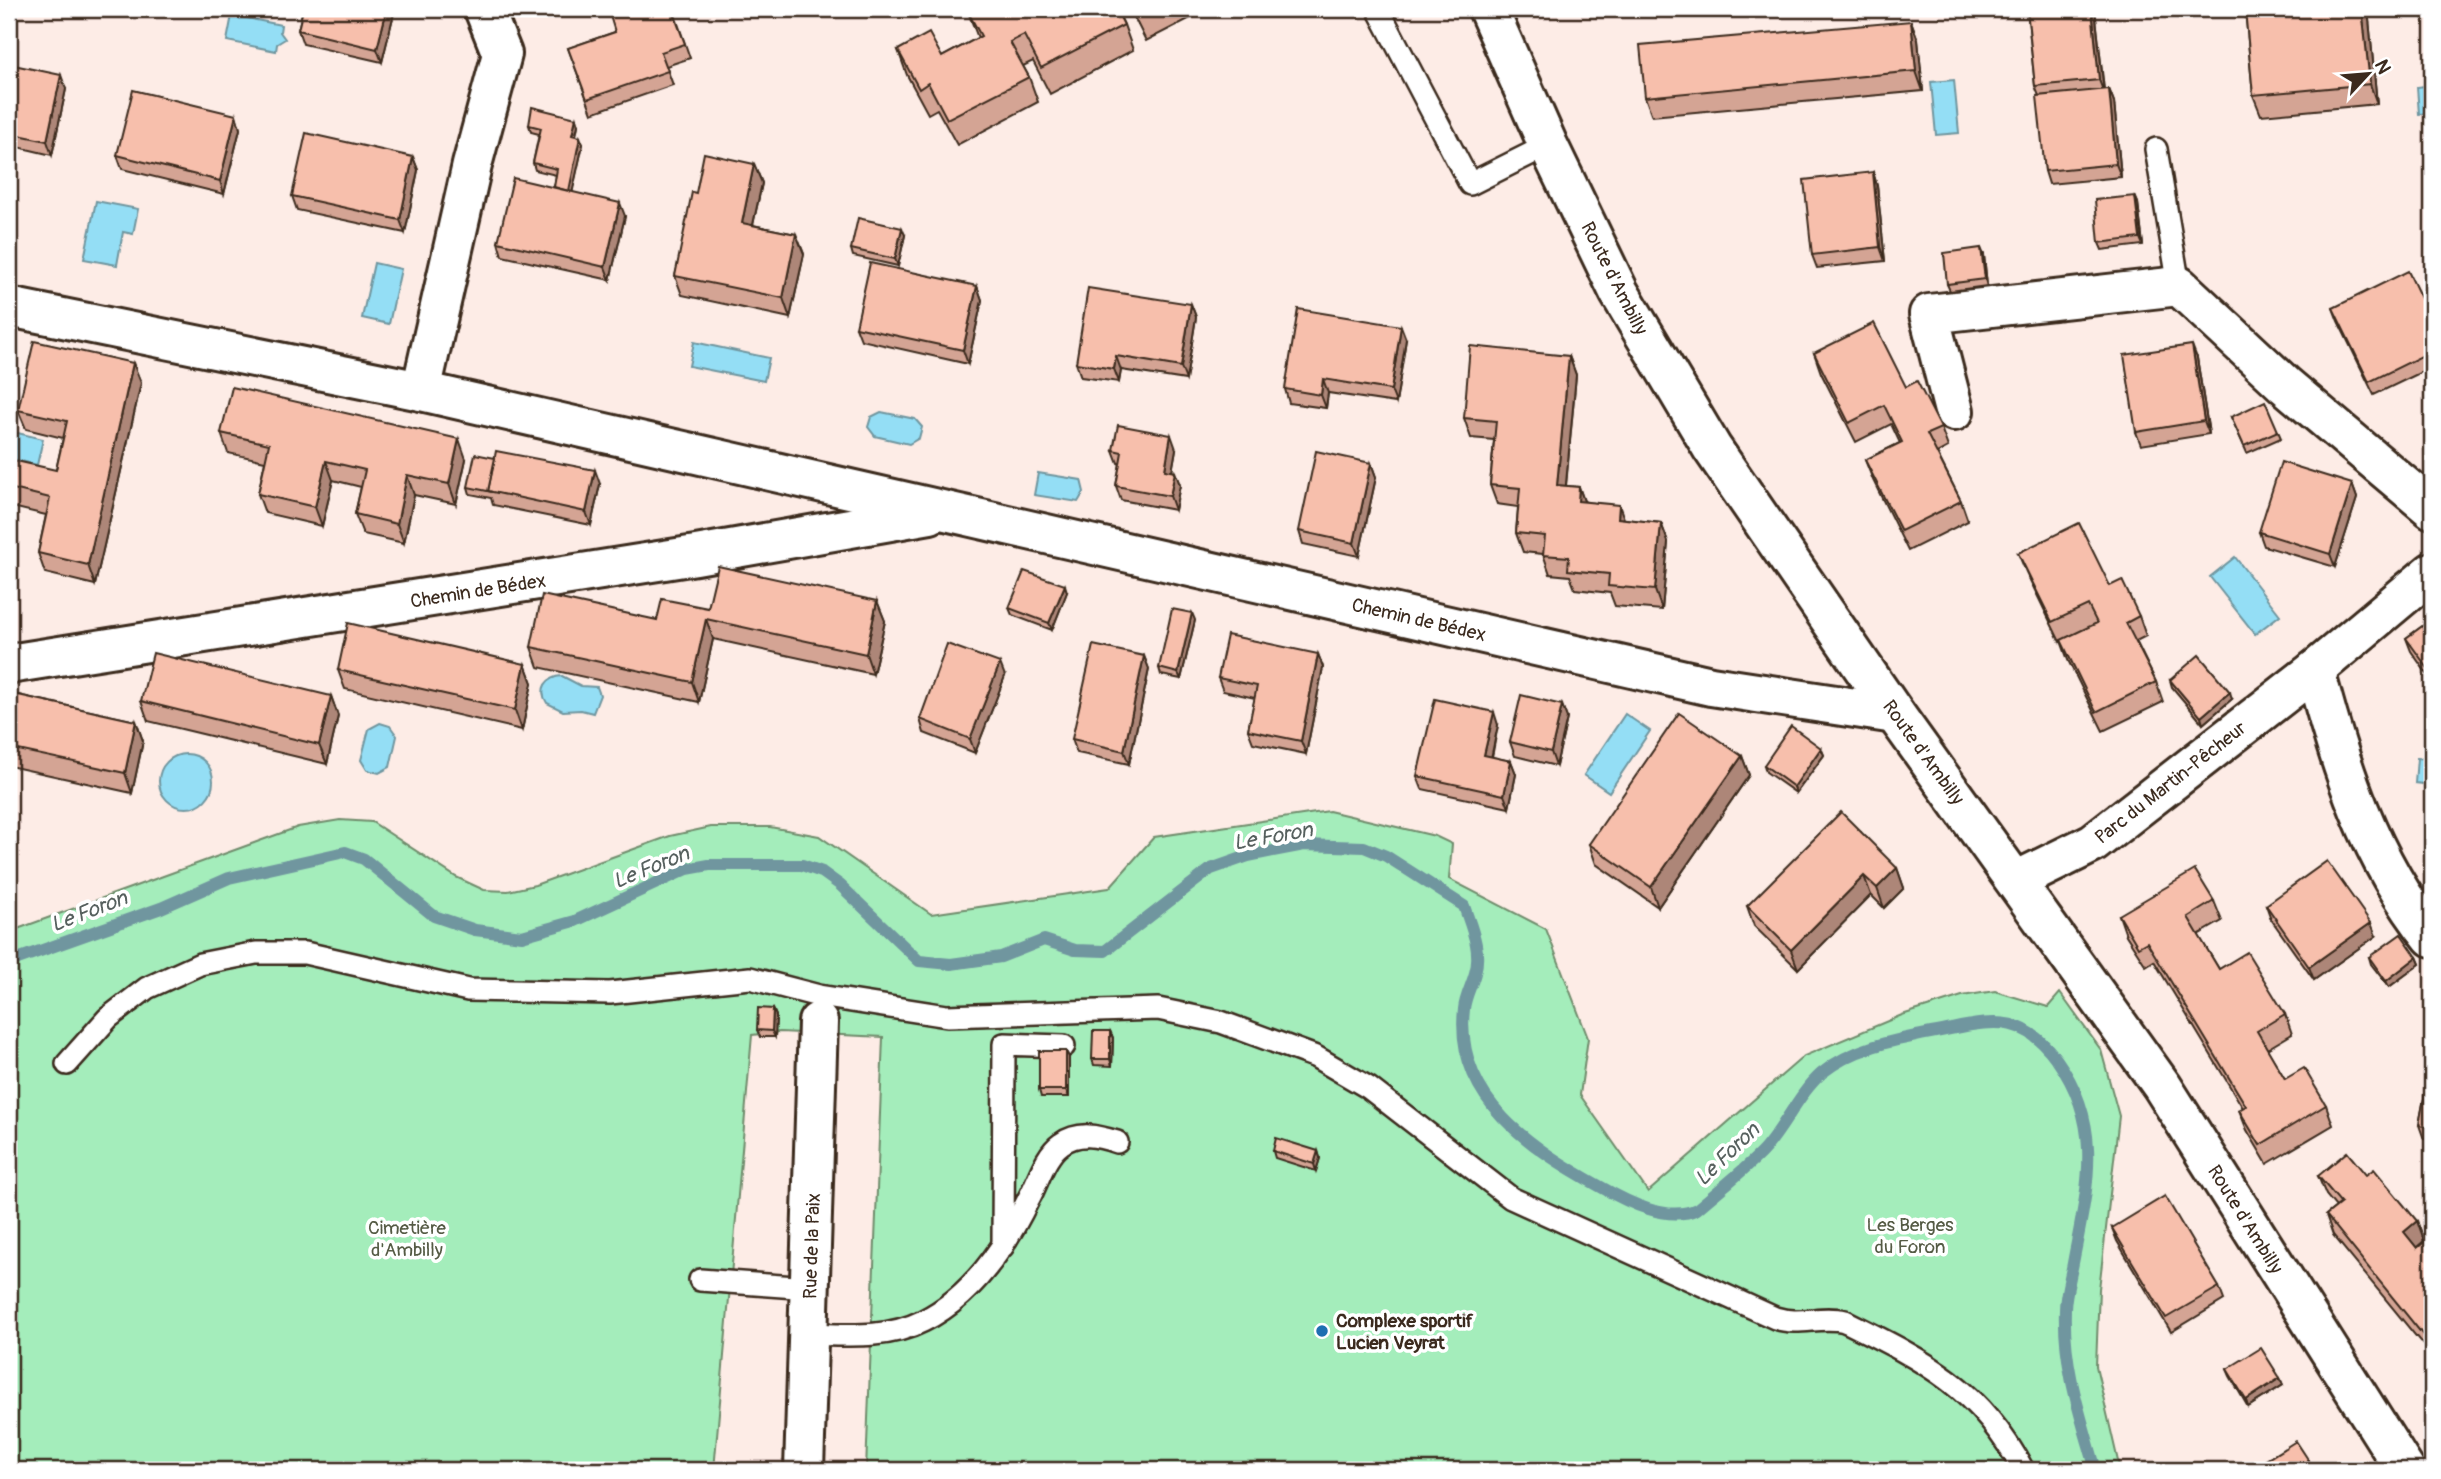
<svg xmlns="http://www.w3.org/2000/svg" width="2441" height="1479" font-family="Pangolin,sans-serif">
<rect width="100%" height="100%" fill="#fdece6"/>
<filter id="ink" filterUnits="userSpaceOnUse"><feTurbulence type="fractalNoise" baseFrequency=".0143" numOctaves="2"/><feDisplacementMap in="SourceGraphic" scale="14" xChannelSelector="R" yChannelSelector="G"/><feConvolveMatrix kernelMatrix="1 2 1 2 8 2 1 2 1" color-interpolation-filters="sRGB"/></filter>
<g filter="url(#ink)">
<path fill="#a4edbb" stroke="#708c6c" stroke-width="2" d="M1329,811L1435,836L1452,844L1449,879L1546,929L1588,1038L1580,1095L1648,1192L1804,1056L1902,1015L1962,996L1995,991L2048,1007L2060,993L2101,1050L2119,1116L2099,1289L2096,1366L2120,1470H866L883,1037L780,1032L752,1035L714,1470H9V932L298,827L340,820L372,822L456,877L484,890L508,891L535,885L670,836L711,827H770L819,836L931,914L1109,888L1154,837Z"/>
<g fill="#94def5" stroke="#70969f" stroke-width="2">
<path d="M232,15L281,25L280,32L285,39L277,44L276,51L227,41Z"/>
<path d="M1954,80L1959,133L1936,135L1931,82Z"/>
<path d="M2432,85V113L2419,114L2417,87Z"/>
<path d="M96,201L138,209L133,234L123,232L117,265L84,259Z"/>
<path d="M374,263L401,269L389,324L362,318Z"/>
<path d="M694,342L769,358L764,381L689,366Z"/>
<path d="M881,412L915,419L922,427L919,438L909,444L875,436L868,427L871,417Z"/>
<path d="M9,431L43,439L37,465L9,458Z"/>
<path d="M1038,473L1081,480L1084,492L1078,502L1034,495Z"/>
<path d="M2235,557L2280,615L2255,634L2210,577Z"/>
<path d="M562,676L581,686L597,687L600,695L593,713L581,710L563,711L547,703C538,689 546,677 562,676Z"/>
<path d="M1625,714L1650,731L1609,792L1584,775Z"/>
<path d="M380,723L390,726L397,736L390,767L379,773L367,770L361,760L369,729Z"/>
<circle cx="186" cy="781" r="27"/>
<path d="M2417,758L2432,759V785L2415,783Z"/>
</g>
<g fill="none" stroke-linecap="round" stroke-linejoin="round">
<path stroke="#70969f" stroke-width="12" d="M9,962L161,908L229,878L345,852L364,859L434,916L475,930L522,936L575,921L687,869L709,865H802L822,872L840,885L919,961L951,964L1001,957L1044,940L1075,950L1105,951L1211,869L1248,856L1304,845L1364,847L1386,856L1464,906C1471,927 1482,950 1475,973C1472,985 1465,997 1464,1009C1454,1100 1533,1149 1601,1187C1627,1202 1668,1223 1697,1209C1718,1191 1741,1173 1761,1153C1784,1129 1797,1095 1822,1073C1857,1044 1908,1038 1951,1029C1999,1019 2026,1017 2057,1060C2105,1127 2087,1189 2073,1263C2070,1279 2065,1295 2065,1310C2063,1367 2081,1417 2096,1470"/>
<g stroke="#3b2a1e" stroke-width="26">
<g id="lane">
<path d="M1378,9L1470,184L1548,145"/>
<path d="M2156,149L2179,286"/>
<path d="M67,1064L108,1018L147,988L200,964L256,953H305L468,990L610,993L750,978L819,996L947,1016L1158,1009L1221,1022L1316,1057L1369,1088L1511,1198L1775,1318C1800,1326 1821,1315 1845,1321C1925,1361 1979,1387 2023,1470"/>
<path d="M1003,1246L1004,1044L1064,1046"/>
<path d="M700,1280L810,1288"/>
<path d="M808,1334C847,1335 888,1339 923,1321C973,1296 1006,1246 1029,1198C1038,1182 1045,1155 1061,1144C1079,1131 1098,1136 1117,1142"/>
</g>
</g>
<g stroke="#3b2a1e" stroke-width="44">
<g id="street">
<path d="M9,307L421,391L1711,686L1895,714"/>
<path d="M421,391L472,165L502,54L484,9"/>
<path d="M1954,411L1929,314L2179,286L2285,385L2432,509"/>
<path d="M9,664L696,555L930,514"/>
<path d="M2315,670C2340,766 2369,858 2432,937"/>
<path d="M2016,881L2093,843L2315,670L2432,572"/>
<path d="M804,1470L818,1022"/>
</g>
</g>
<g stroke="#3b2a1e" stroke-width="44">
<path id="secondary" d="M1488,9L1548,145L1619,292L1712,448L1895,714L2162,1086L2405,1470"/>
</g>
<use href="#lane" stroke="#fff" stroke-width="21"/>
<use href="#street" stroke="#fff" stroke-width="38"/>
<use href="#secondary" stroke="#fff" stroke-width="38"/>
</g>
<g fill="#d4a494" stroke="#3b2a1e" stroke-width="2">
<path d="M303,9H395L382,62L303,44L298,30Z"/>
<path d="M673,9L690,58L666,66L673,85L592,113L568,48L615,32Z"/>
<path d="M975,9H1129L1119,14L1124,25L1133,50L1050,94L1033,61L1023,66L1029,77L1038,102L957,145L937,109L928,114L907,75L898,50L942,57L978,38L968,12Z"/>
<path d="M1130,9H1208L1146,41Z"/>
<path d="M2027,9H2095L2104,89H2109L2114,102L2121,177L2049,184L2045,171L2039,96L2035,86Z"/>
<path d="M2245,9H2368L2377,104L2261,115L2253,95Z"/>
<path d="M1911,21L1918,40L1923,91L1652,116L1645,97Z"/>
<path d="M9,64L66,89L52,155L9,145Z"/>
<path d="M236,115L240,129L224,194L122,169L117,155Z"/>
<path d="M529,125H578L576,136L583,144L572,192L625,216L610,280L502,256L498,242L554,187L556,175L535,170L533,163L539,134L531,132Z"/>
<path d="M413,157L418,170L405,233L297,210L292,196Z"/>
<path d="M754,164L762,183L753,225L796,234L804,254L790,318L682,295L675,276L696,193Z"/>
<path d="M1873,172L1877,186L1885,261L1817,268L1812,255Z"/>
<path d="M2135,196L2138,203L2143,245L2102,250L2099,243Z"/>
<path d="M905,235L898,266L853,256L851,249Z"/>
<path d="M1984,255L1987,286L1950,291L1947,284Z"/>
<path d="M977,286L982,300L968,364L861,340L856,327Z"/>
<path d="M1191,304L1196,317L1186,380L1121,370L1119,382L1081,377L1076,363Z"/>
<path d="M2333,308L2432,321V367L2374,395L2338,321Z"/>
<path d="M1406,339L1396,403L1328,393L1326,408L1289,403L1285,389Z"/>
<path d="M1814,353L1906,387L1941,428L1948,447L1937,453L1961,501L1968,521L1908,551L1873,480L1865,460L1900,443L1891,424L1856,442L1821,373Z"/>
<path d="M1569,356L1576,375L1566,486L1579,487L1584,501L1624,519L1661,523L1668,542L1662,610L1615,606L1610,593L1575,589L1570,576L1550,574L1543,554L1523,552L1516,533L1518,507L1497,504L1490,485L1494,440L1471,438L1464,418Z"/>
<path d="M2197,358L2209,434L2141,445L2136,432Z"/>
<path d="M133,363L141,383L95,585L45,573L38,553L46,515L12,507L9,497V473L56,470L63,438L26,429L18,410Z"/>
<path d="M2231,417L2278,431L2281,438L2247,453Z"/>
<path d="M221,433L466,459L456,504L414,495L404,543L363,534L355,514L361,487L333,480L322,526L265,513L258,494L265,461L228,453Z"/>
<path d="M1176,449L1172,471L1175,472L1180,485L1175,510L1121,500L1116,486L1120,464L1118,463L1113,450Z"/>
<path d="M495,458L600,484L591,525L493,505L491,498L470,494L468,487Z"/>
<path d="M1371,463L1376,477L1359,556L1303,544L1299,531Z"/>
<path d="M2352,484L2357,498L2335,567L2264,546L2259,532Z"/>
<path d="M2018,553L2110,586L2139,616L2146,636L2136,641L2156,682L2163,702L2103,731L2068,660L2061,641L2060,642L2026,572Z"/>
<path d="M1067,592L1052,630L1012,615L1009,608Z"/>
<path d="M877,601L885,621L873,674L713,639L699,702L538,667L531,647L708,608Z"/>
<path d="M2432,619V681L2411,651L2406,638Z"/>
<path d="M1195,620L1181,679L1161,675L1159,668Z"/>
<path d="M1318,654L1323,667L1306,754L1253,743L1248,730L1255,698L1223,691L1218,678Z"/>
<path d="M1144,656L1149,669L1129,764L1077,753L1072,739Z"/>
<path d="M525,664L532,683L522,730L345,689L338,670Z"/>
<path d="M1005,676L975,753L924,733L920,719Z"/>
<path d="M2170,680L2232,699L2203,724L2172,687Z"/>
<path d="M9,693L136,721L143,741L132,793L9,766Z"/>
<path d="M331,696L338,716L327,764L148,721L141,701Z"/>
<path d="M1562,705L1567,718L1556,766L1515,756L1510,742Z"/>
<path d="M1498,725L1492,757L1511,761L1516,774L1509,808L1422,789L1417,776Z"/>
<path d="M1821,748L1824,755L1796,793L1766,772L1764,765Z"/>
<path d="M1742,756L1749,775L1658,907L1596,864L1589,844Z"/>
<path d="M1897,868L1904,888L1884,908L1871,895L1798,969L1754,926L1747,906Z"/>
<path d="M2214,901L2222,921L2198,935L2219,969L2285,1014L2292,1034L2267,1049L2285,1079L2326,1105L2333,1125L2267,1164L2247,1130L2239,1110L2243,1108L2154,961L2146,966L2126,935L2119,915Z"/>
<path d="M2266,905L2376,936L2314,980L2271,919Z"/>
<path d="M2369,957H2417L2420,964L2389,987L2371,964Z"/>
<path d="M773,1009L776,1016L775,1037H760L757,1030Z"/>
<path d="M1110,1031L1113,1038L1112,1066L1094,1065L1092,1059Z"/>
<path d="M2432,1056V1140L2424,1139L2419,1125Z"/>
<path d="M1069,1057V1097H1041L1039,1090Z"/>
<path d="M1273,1151H1318L1320,1158L1316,1171L1275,1158Z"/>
<path d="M2366,1175L2417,1221L2424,1241L2416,1247L2417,1248L2432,1236V1356L2333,1235L2326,1215L2336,1207L2326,1195L2318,1176Z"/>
<path d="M2112,1228L2219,1287L2224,1300L2171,1332L2117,1241Z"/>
<path d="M2227,1369L2280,1378L2283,1385L2248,1407L2230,1376Z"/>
</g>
<g fill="#ad8678" stroke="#3b2a1e" stroke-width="2">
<path d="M387,9H395L382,62L377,49Z"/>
<path d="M2092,9H2095L2104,93L2099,80Z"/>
<path d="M2362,9H2368L2377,104L2370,84Z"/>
<path d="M1911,21L1918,40L1923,91L1916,71Z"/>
<path d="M61,75L66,89L52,155L47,141Z"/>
<path d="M2109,89L2114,102L2121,177L2116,164Z"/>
<path d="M236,115L240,129L224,194L220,181Z"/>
<path d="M576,118L578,125L574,142L572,135Z"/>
<path d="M580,137L583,144L570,203L567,197Z"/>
<path d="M413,157L418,170L405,233L400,220Z"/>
<path d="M754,164L762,183L749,243L742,223Z"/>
<path d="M1873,172L1877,186L1885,261L1880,247Z"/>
<path d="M2135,196L2138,203L2143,245L2140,238Z"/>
<path d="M620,203L625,216L610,280L605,267Z"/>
<path d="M902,228L905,235L898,266L895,259Z"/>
<path d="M796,234L804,254L790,318L783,298Z"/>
<path d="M1981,248L1984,255L1987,286L1985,279Z"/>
<path d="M977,286L982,300L968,364L963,350Z"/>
<path d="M1191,304L1196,317L1186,380L1181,367Z"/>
<path d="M1401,326L1406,339L1396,403L1391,390Z"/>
<path d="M2192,345L2197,358L2209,434L2204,421Z"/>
<path d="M1116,356L1121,370L1119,382L1114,369Z"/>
<path d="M1569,356L1576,375L1564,505L1557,485Z"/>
<path d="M133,363L141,383L95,585L88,565Z"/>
<path d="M1323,379L1328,393L1326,408L1321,395Z"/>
<path d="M1171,435L1176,449L1170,483L1165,470Z"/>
<path d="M459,439L466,459L456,504L449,484Z"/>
<path d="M326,461L333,480L322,526L315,507Z"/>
<path d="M1371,463L1376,477L1359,556L1354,543Z"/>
<path d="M595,470L600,484L591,525L586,512Z"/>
<path d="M1175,472L1180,485L1175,510L1170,496Z"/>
<path d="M407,475L414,495L404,543L397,524Z"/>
<path d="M2352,484L2357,498L2335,567L2330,554Z"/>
<path d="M1579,487L1586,507L1578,501Z"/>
<path d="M1619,505L1626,524L1618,518Z"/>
<path d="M1661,523L1668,542L1662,610L1655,590Z"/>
<path d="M1065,585L1067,592L1052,630L1049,623Z"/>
<path d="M877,601L885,621L873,674L866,654Z"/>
<path d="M1192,613L1195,620L1181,679L1178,673Z"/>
<path d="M706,619L713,639L699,702L692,682Z"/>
<path d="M1318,654L1323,667L1306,754L1301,741Z"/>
<path d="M1144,656L1149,669L1129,764L1124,751Z"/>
<path d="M1000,663L1005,676L975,753L970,739Z"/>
<path d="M525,664L532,683L522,730L515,710Z"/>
<path d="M2230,692L2232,699L2203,724L2201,717Z"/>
<path d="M331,696L338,716L327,764L319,745Z"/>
<path d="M1562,705L1567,718L1556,766L1551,752Z"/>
<path d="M1494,712L1498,725L1489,768L1484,755Z"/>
<path d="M136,721L143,741L132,793L125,773Z"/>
<path d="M1821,748L1824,755L1796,793L1794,787Z"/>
<path d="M1742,756L1749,775L1658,907L1651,887Z"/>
<path d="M1511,761L1516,774L1509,808L1504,795Z"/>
<path d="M1897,868L1904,888L1884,908L1877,888Z"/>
<path d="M1864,876L1871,895L1798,969L1791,950Z"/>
<path d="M2371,923L2376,936L2314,980L2309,967Z"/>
<path d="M2417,957L2420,964L2389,987L2386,981Z"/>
<path d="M773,1009L776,1016L775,1037L772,1031Z"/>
<path d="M1110,1031L1113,1038L1112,1066L1110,1059Z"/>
<path d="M1066,1051L1069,1057V1097L1066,1090Z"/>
<path d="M1318,1151L1320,1158L1316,1171L1314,1164Z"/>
<path d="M2417,1221L2424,1241L2411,1252L2404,1232Z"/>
<path d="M2280,1378L2283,1385L2248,1407L2246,1400Z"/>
</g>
<g fill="#f7bfac" stroke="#3b2a1e" stroke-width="2">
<path d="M303,9H387L377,49L298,30Z"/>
<path d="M608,9H672L685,44L661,52L668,71L587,99L568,48L615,32Z"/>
<path d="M975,9H1116L1124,25L1041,68L1024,35L1010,42L1029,77L947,119L928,83L919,89L898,50L929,33L942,57L981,36L968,12Z"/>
<path d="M1134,9H1151L1137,16Z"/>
<path d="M2027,9H2092L2099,80L2035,86Z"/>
<path d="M2245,9H2362L2370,84L2253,95Z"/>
<path d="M1911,21L1916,71L1645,97L1640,45Z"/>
<path d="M9,64L61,75L47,141L9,133Z"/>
<path d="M2109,89L2116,164L2045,171L2037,96Z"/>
<path d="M133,90L236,115L220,181L117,155Z"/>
<path d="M532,107L576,118L572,135L580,137L569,191L554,187L557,169L533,163L541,128L529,125Z"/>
<path d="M306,133L413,157L400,220L292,196Z"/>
<path d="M704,153L754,164L742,223L796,234L783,298L675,276L692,192L696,193Z"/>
<path d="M1873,172L1880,247L1812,255L1804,180Z"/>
<path d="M513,178L620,203L605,267L498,242Z"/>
<path d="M2135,196L2140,238L2099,243L2095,200Z"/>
<path d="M858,218L902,228L895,259L851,249Z"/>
<path d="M1981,248L1985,279L1947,284L1944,253Z"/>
<path d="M870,263L977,286L963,350L856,327Z"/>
<path d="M2408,271L2432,321V351L2369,382L2333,308Z"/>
<path d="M1088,288L1191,304L1181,367L1116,356L1114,369L1076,363Z"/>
<path d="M1298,309L1401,326L1391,390L1323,379L1321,395L1285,389Z"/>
<path d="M1874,323L1906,387L1917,381L1941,428L1927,434L1961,501L1901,531L1865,460L1902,442L1884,405L1849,423L1814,353Z"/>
<path d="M34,341L133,363L88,565L38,553L50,498L9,488V473L12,460L56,470L67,421L18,410Z"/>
<path d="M2192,345L2204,421L2136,432L2124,355Z"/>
<path d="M1470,346L1569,356L1557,485L1579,487L1578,501L1619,505L1618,518L1661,523L1655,590L1608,586L1609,574L1568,570L1569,557L1543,555L1545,536L1516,533L1520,488L1490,485L1496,421L1464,418Z"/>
<path d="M232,387L459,439L449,484L407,475L397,524L355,514L365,470L326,461L315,507L258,494L269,444L221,433Z"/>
<path d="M2265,401L2278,431L2244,446L2231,417Z"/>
<path d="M1118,425L1171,435L1165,470L1175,472L1170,496L1116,486L1122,452L1113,450Z"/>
<path d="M496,451L595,470L586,512L488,491Z"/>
<path d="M1316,451L1371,463L1354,543L1299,531Z"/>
<path d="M475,454L495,458L488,491L492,492L468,487Z"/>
<path d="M2281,462L2352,484L2330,554L2259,532Z"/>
<path d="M2079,523L2110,586L2122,580L2139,616L2126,623L2156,682L2096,712L2061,640L2097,623L2088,605L2052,622L2018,553Z"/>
<path d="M718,566L877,601L866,654L706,619L692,682L531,647L542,595L657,620L662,599L708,608Z"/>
<path d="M1024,571L1065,585L1049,623L1009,608Z"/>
<path d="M1172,609L1192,613L1178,673L1159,668Z"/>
<path d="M2432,619V674L2406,638Z"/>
<path d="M348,623L525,664L515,710L338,670Z"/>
<path d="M1227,635L1318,654L1301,741L1248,730L1257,686L1218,678Z"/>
<path d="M947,644L1000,663L970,739L920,719Z"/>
<path d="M1093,645L1144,656L1124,751L1072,739Z"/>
<path d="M153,653L331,696L319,745L141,701Z"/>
<path d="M2199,655L2230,692L2201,717L2170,680Z"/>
<path d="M9,693L136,721L125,773L9,748Z"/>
<path d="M1521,695L1562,705L1551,752L1510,742Z"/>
<path d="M1435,699L1494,712L1484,755L1511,761L1504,795L1417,776Z"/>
<path d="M1679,713L1742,756L1651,887L1589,844Z"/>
<path d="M1791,726L1821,748L1794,787L1764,765Z"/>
<path d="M1841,812L1897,868L1877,888L1864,876L1791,950L1747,906Z"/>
<path d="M2327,861L2371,923L2309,967L2266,905Z"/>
<path d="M2195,870L2214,901L2188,917L2219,969L2247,952L2285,1014L2257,1031L2285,1079L2304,1068L2326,1105L2260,1145L2239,1110L2246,1106L2147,942L2138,947L2119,915Z"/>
<path d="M2401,934L2417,957L2386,981L2369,957Z"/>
<path d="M758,1008L773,1009L772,1031L757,1030Z"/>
<path d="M1093,1031H1110V1059H1092Z"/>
<rect x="1039" y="1051" width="27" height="39"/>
<path d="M2432,1056V1128L2419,1125Z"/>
<path d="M1276,1138L1318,1151L1314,1164L1273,1151Z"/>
<path d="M2347,1152L2366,1175L2374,1169L2417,1221L2404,1232L2417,1248L2432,1236V1344L2431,1345L2326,1215L2341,1203L2318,1176Z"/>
<path d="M2165,1196L2219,1287L2166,1318L2112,1228Z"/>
<path d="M2261,1348L2280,1378L2246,1400L2227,1369Z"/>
<path d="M2296,1441L2315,1470H2250Z"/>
</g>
</g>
<circle fill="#1f6fb2" stroke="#fff" stroke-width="2.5" cx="1322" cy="1331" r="7"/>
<g text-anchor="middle" stroke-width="7" stroke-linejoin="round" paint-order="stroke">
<g font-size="19" fill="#3b2a1e" stroke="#fff">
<text transform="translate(1615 278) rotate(63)" y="7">Route d'Ambilly</text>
<text transform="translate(478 590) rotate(-9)" y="7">Chemin de Bédex</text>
<text transform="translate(1419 619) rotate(13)" y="7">Chemin de Bédex</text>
<text transform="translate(1924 752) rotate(54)" y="7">Route d'Ambilly</text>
<text transform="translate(2170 782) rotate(-38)" y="7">Parc du Martin-Pêcheur</text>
<text transform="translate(2246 1219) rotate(58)" y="7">Route d'Ambilly</text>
<text transform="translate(811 1246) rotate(-88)" y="7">Rue de la Paix</text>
</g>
<g font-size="19" fill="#555b45" stroke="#fff">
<text x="1910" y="1231">Les Berges<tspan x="1910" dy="22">du Foron</tspan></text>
<text x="407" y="1234">Cimetière<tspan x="407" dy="22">d'Ambilly</tspan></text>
</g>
<g font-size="19" font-weight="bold" fill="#3b2a1e" stroke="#fff" text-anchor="start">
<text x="1336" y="1327">Complexe sportif<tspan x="1336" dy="22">Lucien Veyrat</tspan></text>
</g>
<g font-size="21" font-style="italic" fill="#56605e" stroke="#fff">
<text transform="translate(1273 836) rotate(-10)" y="7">Le Foron</text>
<text transform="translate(651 867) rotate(-22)" y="7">Le Foron</text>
<text transform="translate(89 911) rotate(-21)" y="7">Le Foron</text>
<text transform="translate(1727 1154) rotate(-44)" y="7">Le Foron</text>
</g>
</g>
<rect width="2441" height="1479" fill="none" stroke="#fff" stroke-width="35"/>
<rect x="18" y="18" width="2406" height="1444" fill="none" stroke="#3b2a1e" stroke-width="2.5" filter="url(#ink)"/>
<g transform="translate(2368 74) rotate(64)" stroke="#ffffff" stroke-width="5" paint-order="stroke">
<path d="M0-5L12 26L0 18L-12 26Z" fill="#3b2a1e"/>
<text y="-10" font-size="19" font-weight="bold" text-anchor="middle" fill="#3b2a1e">N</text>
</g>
</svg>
